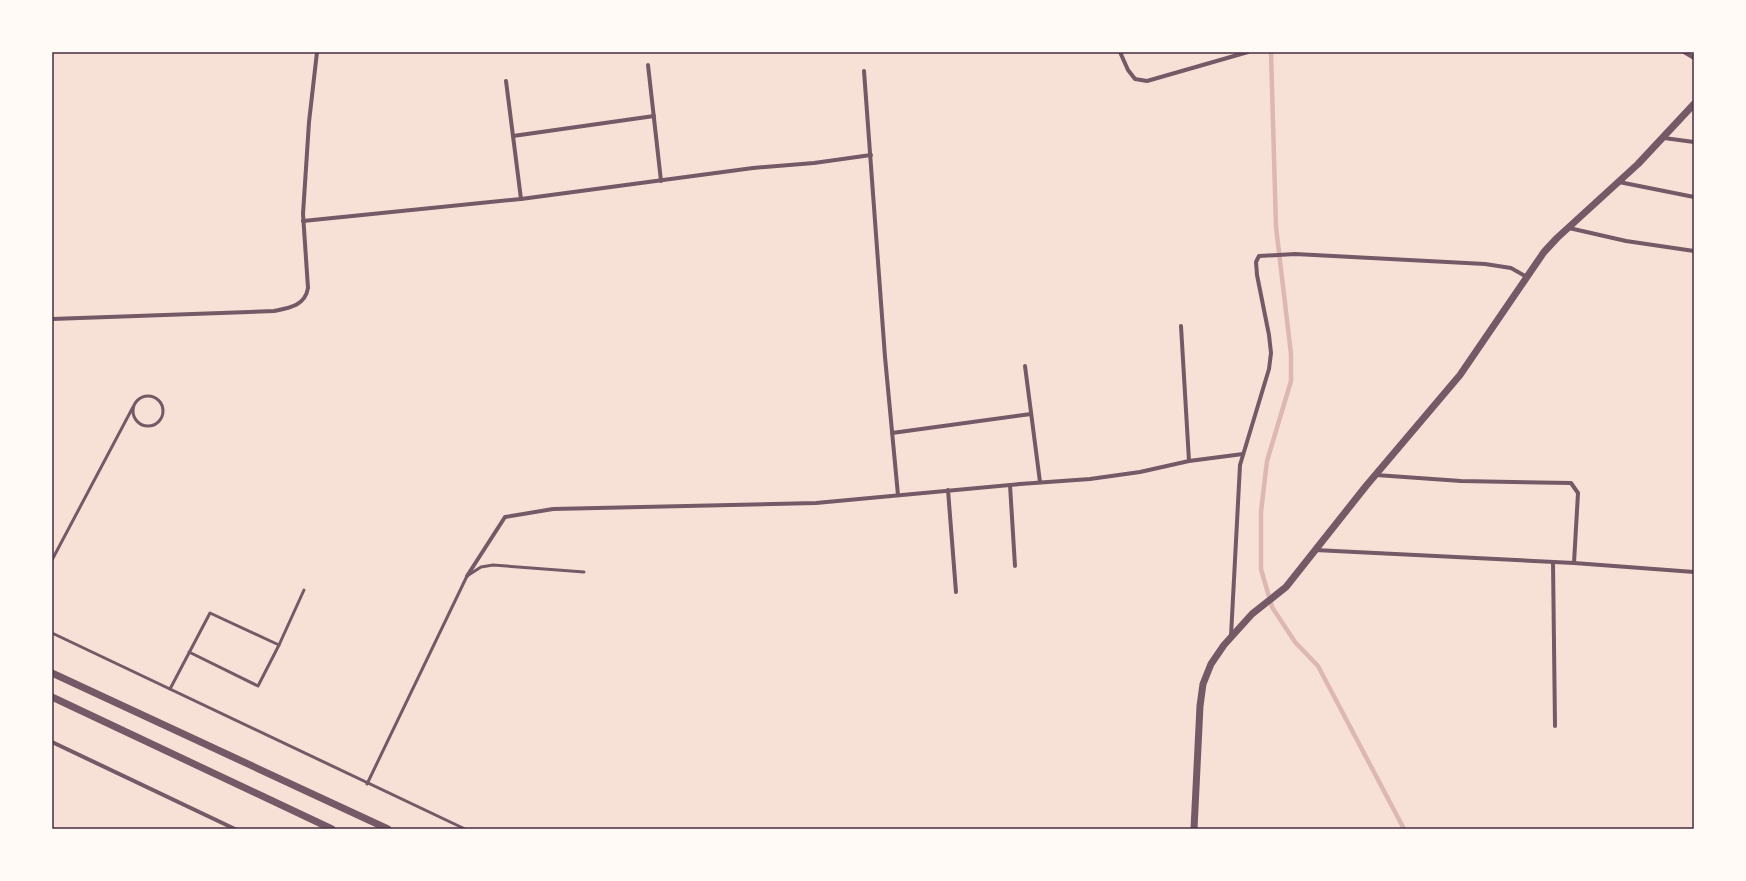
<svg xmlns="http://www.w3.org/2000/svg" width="1746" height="881" font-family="'DM Sans',sans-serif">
<rect width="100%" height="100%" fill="#f7e1d7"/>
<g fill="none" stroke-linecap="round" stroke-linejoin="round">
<path stroke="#dcb8b0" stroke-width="4.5" d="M1271,52L1276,227L1291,354V381L1267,461L1261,512V569L1272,607L1295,642L1318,666L1404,829"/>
<g stroke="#755966" stroke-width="3">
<circle cx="148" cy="411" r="15"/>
<path d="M52,560L133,407"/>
<path d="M52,633L465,829"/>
<path d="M279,645L304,590"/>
<path d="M170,689L210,613L279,645L258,686L189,652"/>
<path d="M367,784L467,576L481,567L493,565L584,572"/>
</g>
<g stroke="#755966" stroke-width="4">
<path d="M1120,52L1128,70L1135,79L1147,81L1248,52"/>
<path d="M1684,52L1694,58"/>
<path d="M648,65L661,181"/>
<path d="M864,71L885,357L898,495"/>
<path d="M506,81L521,199"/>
<path d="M513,136L654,116"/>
<path d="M1664,138L1694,142"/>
<path d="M1619,182L1694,197"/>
<path d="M303,221L521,199L753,168L814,163L871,155"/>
<path d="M1569,228L1626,241L1694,251"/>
<path d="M52,319L274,311C289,308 305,306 308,288L303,214L309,122L317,52"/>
<path d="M1181,326L1189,461"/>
<path d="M1025,366L1040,482"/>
<path d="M892,433L1031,414"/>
<path d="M1376,475L1461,481L1571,483L1578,493L1574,563"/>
<path d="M1010,485L1015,566"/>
<path d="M948,490L956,592"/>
<path d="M1315,550L1574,563L1694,572"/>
<path d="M1553,562L1555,726"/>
<path d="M467,576L505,517L553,509L816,503L1020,484L1090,479L1140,472L1189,461L1243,454"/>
<path d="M1231,636L1240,465L1269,369L1271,353L1269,335L1257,275L1256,262L1259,256L1295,254L1485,264L1511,268L1527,277"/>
<path d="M52,742L235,829"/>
</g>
<g stroke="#755966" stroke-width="7">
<path d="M52,673L388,829"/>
<path d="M52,697L332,829"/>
<path d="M1194,829L1200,706L1203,684L1211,664L1224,645L1252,614L1286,587L1366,486L1460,375L1544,252L1557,238L1638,164L1694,104"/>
</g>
</g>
<rect width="1746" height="881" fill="none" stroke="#fffaf5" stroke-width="106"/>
<rect x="53" y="53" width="1640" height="775" fill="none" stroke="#4a2c40" stroke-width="1.5"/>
</svg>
